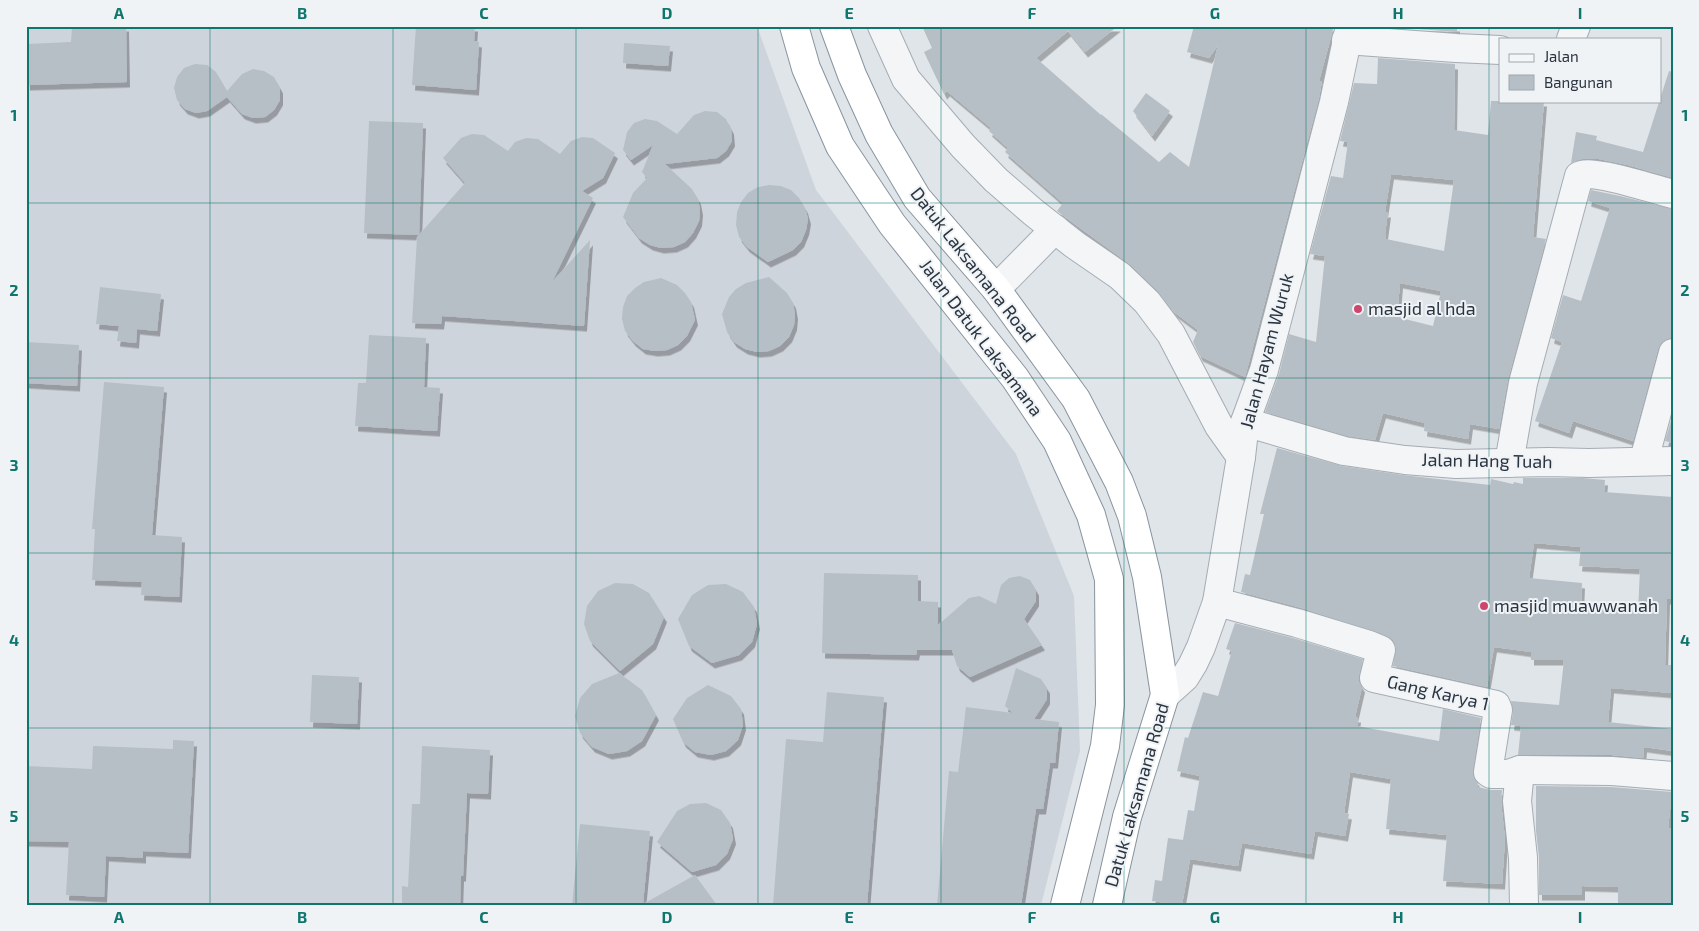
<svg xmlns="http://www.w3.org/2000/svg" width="1699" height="931" font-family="'Exo 2',sans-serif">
<defs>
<filter id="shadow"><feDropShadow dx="3" dy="5.5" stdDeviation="0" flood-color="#0004"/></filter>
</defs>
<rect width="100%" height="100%" fill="#e0e5e9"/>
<path fill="#ced4db" d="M26,26H757L816,190L1016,454L1074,596L1080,751L1041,905H26Z"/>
<g fill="#b7bfc6" fill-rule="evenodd" filter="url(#shadow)">
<path d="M72,26H126L127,82L27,85L26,44L71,42Z"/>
<path d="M416,26H475L474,41L479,42L476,90L412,85Z"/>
<path d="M922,26H1118L1085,52L1068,31L1036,58L1101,115V114L1159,162L1170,152L1189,167L1218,45L1209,58L1187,52L1194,26H1334L1319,81H1322L1319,98L1245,377L1200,356L1193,342L1198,330L1174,312L1158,291L1131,265L1057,211L1063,203L1005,152L1008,148L989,131L991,128L947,91L944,94L924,52L932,48Z"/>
<path d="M1380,26H1457V32Z"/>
<path d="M624,43L670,46L668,66L623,63Z"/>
<path d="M1378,58L1455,64L1454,130L1488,135L1491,101H1544L1533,237L1546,239L1508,379L1499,429L1470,424L1468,439L1424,431L1425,423L1383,413L1375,440L1347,436L1265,412L1279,374L1289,334L1316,342L1325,256L1310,254L1331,176L1343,178L1348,142L1340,141L1354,83L1377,84ZM1391,174L1454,180L1444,251L1386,239V234H1385L1388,212H1385ZM1400,283L1441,291L1433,326L1397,317Z"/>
<path d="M195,64L207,65L216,72L227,91L242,74L253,69L264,71L274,77L280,88V100L274,110L265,117L253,118L242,114L227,97L207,111L196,113L185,109L177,100L174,88L177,77L184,68Z"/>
<path d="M1669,71L1673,72V178L1628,165L1599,159H1582L1571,163L1576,132L1597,136L1596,140L1643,152Z"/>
<path d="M1146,93L1170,111L1152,136L1133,111Z"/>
<path d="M705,111L717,112L726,119L731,129L732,141L726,151L717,158L665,164L692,189L698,199L700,210L699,221L693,233L685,242L674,247L661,248L650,245L639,238L623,217L633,193L647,178L642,172L653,145L631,160L623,150L627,132L634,123L645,119L657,121L677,134L694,115Z"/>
<path d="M369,121L423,123L419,235L364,233Z"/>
<path d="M472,134L484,135L508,151L515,142L526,138L538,139L560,154L571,141L582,137L593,138L615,153L603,178L582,191L593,198L552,282L590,240L584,326L442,316L441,324L412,323L417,237L465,183L443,158L461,138Z"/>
<path d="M769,185L781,186L791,190L799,198L805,208L808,219L806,230L801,242L793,250L768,262L747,247L739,237L736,225L737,212L741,202L748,193L758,187Z"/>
<path d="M1591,190L1620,196L1673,209V338L1662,342L1658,349L1633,441L1573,421L1569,433L1535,421L1562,342L1551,338L1563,295L1581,301L1610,208L1588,201Z"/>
<path d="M769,277L787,293L793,303L795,314L794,325L789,337L780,346L769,351L757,352L745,349L734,342L727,332L722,314L729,297L736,289L746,283Z"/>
<path d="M661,278L677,285L685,293L691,302L695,320L687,336L678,345L667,350L655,351L643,349L633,341L625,331L622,319L623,307L627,296L635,288L644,282Z"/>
<path d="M100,287L161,294L157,331L137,329L136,343L117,341L119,326L96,324Z"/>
<path d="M369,335L426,338L424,387L440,388L437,431L355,426L358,383H366Z"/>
<path d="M26,342L79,345L77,386L26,383Z"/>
<path d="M104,382L164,387L152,535L182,537L179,597L141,595L142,582L92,580L95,529H92Z"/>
<path d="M1673,414V443L1665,441Z"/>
<path d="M1277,448L1342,466L1403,475L1490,485L1491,479L1513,484L1514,482L1523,484V478H1583L1605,480L1604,492L1673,497V599H1667L1665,665H1673L1672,693L1611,688L1608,722L1673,729V751L1644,747L1643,758L1612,755H1518L1521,726L1511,725L1513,712L1511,701L1559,705L1564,660H1531V652L1494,647L1487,687L1393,666L1396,647L1393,640L1387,636L1302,608L1241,592L1245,574L1250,575L1264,514H1260ZM1534,543L1581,547L1579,566L1640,569L1638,611L1581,604L1582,583L1529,578Z"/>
<path d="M824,573L918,575V601L938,602V625L969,598L979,596L996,604L1001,585L1009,578L1020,576L1030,580L1036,590V601L1024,619L1042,645L970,677L957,666L952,650H917L916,655L822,653Z"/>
<path d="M615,583L633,584L649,593L664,617L653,644L620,671L590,641L584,624L587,606L598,591Z"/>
<path d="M726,584L743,592L754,607L757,624L752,642L739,655L712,663L689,646L678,619L692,595L708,585Z"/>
<path d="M1235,623L1293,638L1363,659L1359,675V682L1362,687L1355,717H1358L1357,726L1439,741L1443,709L1481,718L1473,770L1474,778L1478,783L1477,787L1491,790H1502L1501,802L1505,839L1502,884L1443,881L1447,835L1386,829L1391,779L1350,772L1344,813L1349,814L1345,836L1315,831L1311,854L1242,843L1238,866L1190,859L1182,905L1152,901L1155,880L1162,881L1168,838L1183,840L1188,810L1194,811L1200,776L1177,771L1185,737L1188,738L1203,692L1218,696L1232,651L1226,649Z"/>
<path d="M1016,668L1041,679L1047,688V699L1034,719L1059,722L1055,763H1050L1043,809H1036L1021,905H937L949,771L958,772L966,707L1013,713L1005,706Z"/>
<path d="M619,673L642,690L656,715L642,741L627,751L609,754L592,747L580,733L575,716L580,698L592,684Z"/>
<path d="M312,675L359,677L357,724L310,722Z"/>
<path d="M708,685L731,696L741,709L743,725L738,740L726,751L711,755L695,752L683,742L673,719L687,698Z"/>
<path d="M827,692L884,697L867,905H773L786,739L823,742Z"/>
<path d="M173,740L194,741L188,853L143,851V858L106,856L104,897L66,895L69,842L26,841V766L92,769L93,746L173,749Z"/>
<path d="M422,746L490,750L488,794L467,793L463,876H461L460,905H402V886L408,887L412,804H420Z"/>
<path d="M1536,786L1611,787L1672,792L1668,828H1673V905H1618V887L1582,886V895H1539V858L1536,831Z"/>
<path d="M706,803L721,810L730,823L733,839L727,854L716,865L692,872L657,842L677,811L690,804Z"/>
<path d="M580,824L650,831L643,904L695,875L717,905H572Z"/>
</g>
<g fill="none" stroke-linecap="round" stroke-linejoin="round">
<g stroke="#a5acb3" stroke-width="30">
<g id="minor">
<path d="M882,26L906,79L963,146L996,180L1033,212L1075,245L1120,276L1147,302L1171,334L1219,426L1241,457"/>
<path d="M1571,39L1576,26"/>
<path d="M1346,40L1456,48L1500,50"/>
<path d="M996,289L1055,229"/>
<path d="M1245,422L1344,451L1405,460L1456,464L1549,462L1589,463L1673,461"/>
<path d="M1644,460L1673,353"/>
<path d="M1509,463L1523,383L1579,176C1591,168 1656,190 1673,194"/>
<path d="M1217,602L1297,623L1369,645L1381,650L1374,678L1496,705L1498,710L1488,772L1491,774H1508L1520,770L1517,801L1523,858L1524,905"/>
<path d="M1165,695L1185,677L1193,664L1201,647L1217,602L1241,457L1245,422L1264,370L1334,102L1350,26"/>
<path d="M1520,770L1612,771L1673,776"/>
</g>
</g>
<g stroke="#8894a0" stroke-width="30">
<g id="highway">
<path d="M794,26L806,68L840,146L892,224L1015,378L1057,441L1091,515L1109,579L1110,705L1105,746L1065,905"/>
<path d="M834,26L852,75L879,134L917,198L996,289L1076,399L1119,482L1132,516L1147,577L1165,695L1127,817L1107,905"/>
</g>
</g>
<use href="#minor" stroke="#f3f5f7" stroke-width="28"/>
<use href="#highway" stroke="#fff" stroke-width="28"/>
</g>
<path fill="none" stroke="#0f766e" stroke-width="1" stroke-opacity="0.55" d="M210,26V905M393,26V905M576,26V905M758,26V905M941,26V905M1124,26V905M1306,26V905M1489,26V905M26,203H1673M26,378H1673M26,553H1673M26,728H1673"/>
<g fill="#cd466b" stroke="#f0f3f6" stroke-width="2">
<circle cx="1358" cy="309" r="5"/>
<circle cx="1484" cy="606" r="5"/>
</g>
<g text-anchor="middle" stroke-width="4" stroke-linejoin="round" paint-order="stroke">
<g font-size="18" fill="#293440" stroke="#f0f3f6">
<text transform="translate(973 265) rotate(52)" y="6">Datuk Laksamana Road</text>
<text transform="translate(981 338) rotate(53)" y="6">Jalan Datuk Laksamana</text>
<text transform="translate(1267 351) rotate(-75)" y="6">Jalan Hayam Wuruk</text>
<text transform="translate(1487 461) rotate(1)" y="6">Jalan Hang Tuah</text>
<text transform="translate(1438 693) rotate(13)" y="6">Gang Karya 1</text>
<text transform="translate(1137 795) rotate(-74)" y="6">Datuk Laksamana Road</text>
</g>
<g font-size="18" fill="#293440" stroke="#f0f3f6" text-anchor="start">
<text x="1368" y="315">masjid al hda</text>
<text x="1494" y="612">masjid muawwanah</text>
</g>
</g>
<rect width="1699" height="931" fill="none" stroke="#f0f3f6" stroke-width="55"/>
<rect x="1499" y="38" width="162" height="65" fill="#f0f3f6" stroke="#a0a7ad"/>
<rect x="1509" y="54" width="25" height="8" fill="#f3f5f7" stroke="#a0a7ad"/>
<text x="1544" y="62" font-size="15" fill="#293440">Jalan</text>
<rect x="1509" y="75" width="25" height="15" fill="#b7bfc6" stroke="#a0a7ad"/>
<text x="1544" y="88" font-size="15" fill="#293440">Bangunan</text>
<rect x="28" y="28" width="1644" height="876" fill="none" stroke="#0f766e" stroke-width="2"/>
<g font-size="16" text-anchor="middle" font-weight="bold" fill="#0f766e">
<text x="119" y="19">A</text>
<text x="302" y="19">B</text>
<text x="484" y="19">C</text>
<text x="667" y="19">D</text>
<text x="849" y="19">E</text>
<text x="1032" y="19">F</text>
<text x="1215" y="19">G</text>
<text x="1398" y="19">H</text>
<text x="1580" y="19">I</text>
<text x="14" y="121">1</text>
<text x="1685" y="121">1</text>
<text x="14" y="296">2</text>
<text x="1685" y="296">2</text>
<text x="14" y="471">3</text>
<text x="1685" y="471">3</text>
<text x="14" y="646">4</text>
<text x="1685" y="646">4</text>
<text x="14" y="822">5</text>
<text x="1685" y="822">5</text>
<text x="119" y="923">A</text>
<text x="302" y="923">B</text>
<text x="484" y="923">C</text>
<text x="667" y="923">D</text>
<text x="849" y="923">E</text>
<text x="1032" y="923">F</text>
<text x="1215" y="923">G</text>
<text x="1398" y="923">H</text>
<text x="1580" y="923">I</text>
</g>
</svg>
